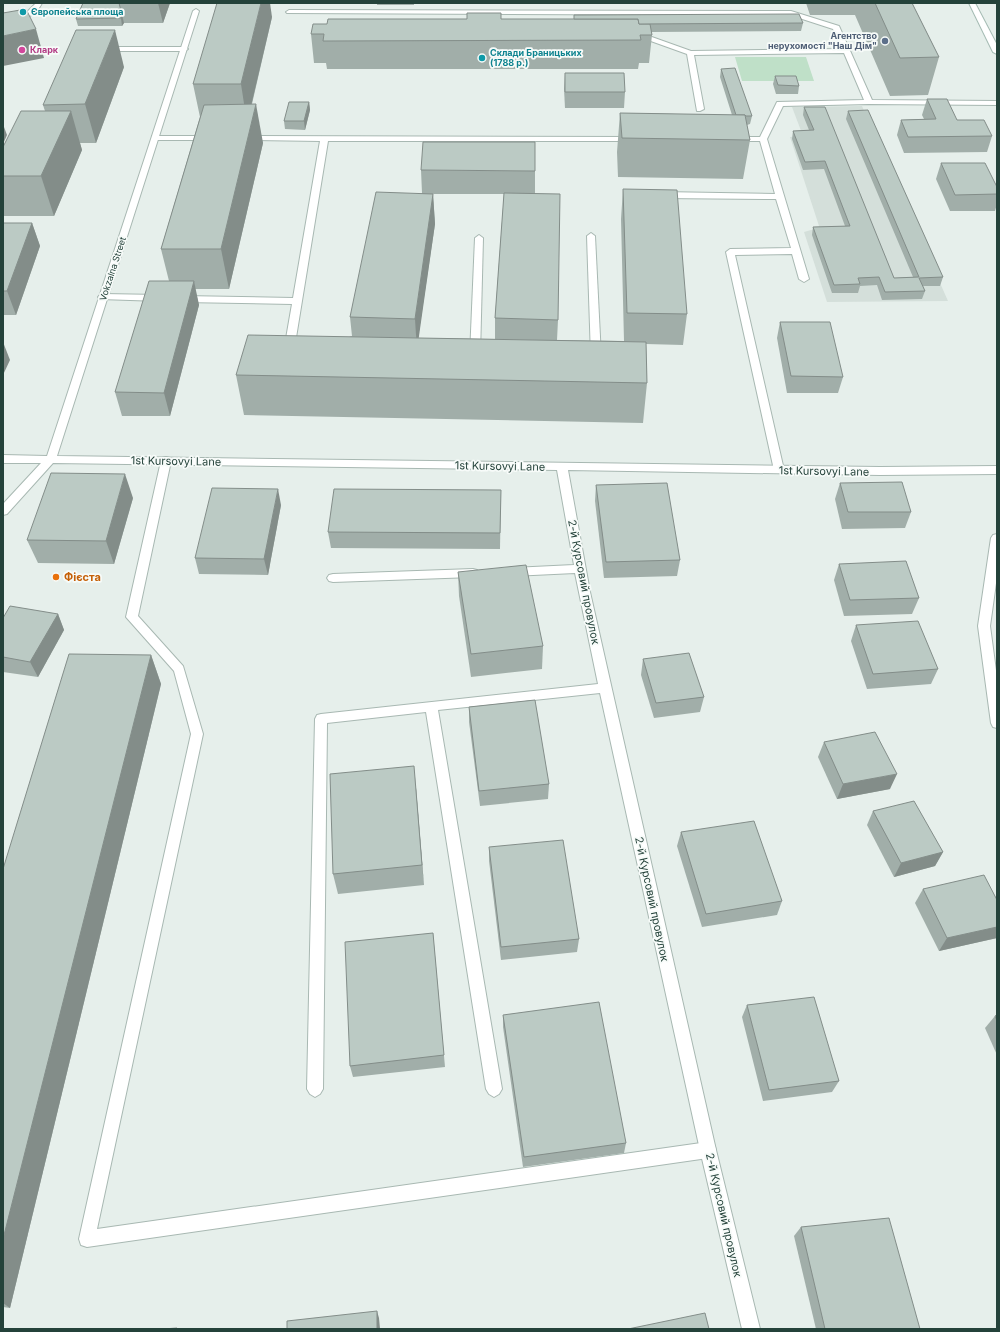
<svg xmlns="http://www.w3.org/2000/svg" width="1000" height="1332" font-family="Inter,sans-serif">
<rect width="100%" height="100%" fill="#e6efeb"/>
<path fill="#d4dfda" d="M862,106L948,301L827,302L804,232L811,230L820,229L790,137L803,136L792,107Z"/>
<path fill="#bfe0c8" d="M735,57H806L814,81H742Z"/>
<g fill="none" stroke-linecap="round" stroke-linejoin="round">
<g stroke="#a8b8b2" stroke-width="2">
<g id="lane">
<path d="M36,3H42C35,18 18,21 3,24V20L27,12Z"/>
<path d="M289,10L791,11L839,26L872,100L997,101V105L869,104L783,106L767,139L809,279L804,282L799,279L792,254L735,255L784,470L783,473H775L774,470L726,252L730,249L791,248L776,199L661,198L657,195L661,192L775,194L760,141H731V137H760L777,102L864,100L844,53L694,55L704,109L700,111H697L687,54L648,40H636L632,38L636,36H649L691,51L842,49L833,29L790,15L287,13L286,12Z"/>
<path d="M100,47H184L188,49L184,51H100Z"/>
<path d="M152,136H210L214,138L210,140H152Z"/>
<path d="M243,136L634,137L638,139L634,141H328L294,350L289,353L284,350L292,304L182,302L177,299L182,296L293,298L320,141L246,140H243Z"/>
<path d="M591,233L595,236L601,357L596,360L591,357L587,236Z"/>
<path d="M479,235L483,238L480,355L475,358L470,355L475,238Z"/>
<path d="M103,294L160,295L165,298L160,301L100,299L98,297L100,295Z"/>
<path d="M166,457L170,458L171,461L138,616L183,666L203,734L97,1229L708,1142L714,1144L716,1150L714,1156L708,1158L87,1247L81,1245L79,1239L191,734L174,671L126,617L161,461L162,458Z"/>
</g>
</g>
<g stroke="#a8b8b2" stroke-width="2">
<g id="street">
<path d="M196,9L199,11L57,456L880,467L997,466V474L880,475L568,470L590,592L716,1150L760,1329H742L700,1150L600,693L438,710L502,1089L499,1094L494,1097L489,1094L486,1089L426,712L327,723L323,1089L320,1094L315,1097L310,1094L307,1089L315,719L317,715L321,714L598,684L575,573L512,576L508,575L506,572L508,569L512,568L574,565L557,470L53,463L7,514L3,515V504L41,463H3V455L47,456L193,11Z"/>
<path d="M997,534V576L990,626L997,678V728L993,727L991,723L978,626L991,538L993,535Z"/>
<path d="M473,569L477,570L479,573L477,576L473,577L333,582L329,581L327,578L329,575L333,574Z"/>
</g>
</g>
<g stroke="#a4bbb3" stroke-width="2">
<path id="secondary" d="M969,3H975L997,45V54L993,52Z"/>
</g>
<use href="#lane" fill="#fff" fill-rule="evenodd"/>
<use href="#street" fill="#fff" fill-rule="evenodd"/>
<use href="#secondary" fill="#fff" fill-rule="evenodd"/>
</g>
<g fill="#a1aea9" fill-rule="evenodd">
<path d="M83,3H170L163,23H124L122,26H78L76,19Z"/>
<rect x="377" y="3" width="37" height="2"/>
<path d="M806,3H912L939,57L928,95L890,96L855,15H810Z"/>
<path d="M574,15L803,23L801,31L651,32L652,35L649,63H639L638,69H327L326,63H314L311,34L327,24L574,19Z"/>
<path d="M272,17L252,104L263,143L229,289H195L199,305L170,416H122L115,392L169,281L161,249L200,117L193,84Z"/>
<path d="M124,67L96,143H80L82,150L54,216H3V147L45,111L43,105Z"/>
<path d="M721,69L752,116L750,124L747,125L750,140L743,179L618,177L617,152L620,113L732,115L720,77Z"/>
<path d="M565,73L625,92L624,108H565L564,89Z"/>
<path d="M775,76L799,86L798,94H776L773,84Z"/>
<path d="M927,99L957,120L992,136L987,152L904,153L897,135L901,120L924,119L922,115Z"/>
<path d="M309,102L310,110L305,130L285,129L284,121Z"/>
<path d="M804,107L894,278L913,277L846,119L848,111L943,277L940,286H923L925,291L922,299L882,300L877,285L860,286L858,293H832L812,235L813,227L845,226L824,169L803,170L792,139L793,131L809,130L803,115Z"/>
<path d="M941,163L997,187V204L995,211H950L936,179Z"/>
<path d="M421,170L535,171V193L558,320L557,340L624,341L621,219L623,189L687,314L683,345L646,344L647,383L643,423L244,415L236,375L352,336L350,317L422,193ZM429,194H504L495,318V339L418,338L435,224L433,194Z"/>
<path d="M3,223H32L40,246L16,315H3Z"/>
<path d="M780,322L843,377L838,393H787L777,338Z"/>
<path d="M840,483L911,512L905,528L842,529L835,499Z"/>
<path d="M596,485L680,560L677,576L604,578L595,501Z"/>
<path d="M501,490L500,549L331,548L328,532Z"/>
<path d="M133,498L114,564L38,563L27,540Z"/>
<path d="M281,505L268,575L199,574L195,558Z"/>
<path d="M839,564L919,598L912,614L844,616L834,580Z"/>
<path d="M458,572L543,646L542,669L471,677L459,596Z"/>
<path d="M58,614L64,630L38,677L3,672V618Z"/>
<path d="M856,625L938,669L931,684L867,689L851,641Z"/>
<path d="M151,655L161,684L10,1308L3,1307V869Z"/>
<path d="M643,659L704,697L700,712L654,718L641,675Z"/>
<path d="M469,707L549,784L548,799L480,806L469,722Z"/>
<path d="M824,742L890,789L837,799L818,757Z"/>
<path d="M416,788L424,885L338,894L333,874Z"/>
<path d="M873,811L943,852L935,866L894,877L867,825Z"/>
<path d="M681,832L782,901L777,915L702,927L677,846Z"/>
<path d="M489,847L579,939L577,952L501,960L489,861Z"/>
<path d="M923,889L997,900V938L939,951L915,903Z"/>
<path d="M433,933L445,1067L353,1077L350,1066Z"/>
<path d="M747,1005L839,1081L832,1092L763,1101L742,1017Z"/>
<path d="M503,1015L626,1143L624,1153L523,1167L503,1027Z"/>
<path d="M997,1015V1055L985,1028L995,1016Z"/>
<path d="M801,1227L920,1329H816L794,1236Z"/>
</g>
<g fill="#838d89">
<path d="M158,3H170L163,23Z"/>
<path d="M261,3H270L272,17L247,123L241,84Z"/>
<path d="M122,15L124,23L122,26L121,18Z"/>
<path d="M36,29L44,58L3,66V36Z"/>
<path d="M115,30L124,67L96,143L85,104Z"/>
<path d="M309,102L310,110L305,130L304,121Z"/>
<path d="M256,104L263,143L229,289L221,249Z"/>
<path d="M71,111L82,150L54,216L41,176Z"/>
<path d="M4,127L7,135L3,144V130Z"/>
<path d="M433,194L435,224L417,350L415,319Z"/>
<path d="M32,223L40,246L16,315L7,291Z"/>
<path d="M194,281L199,305L170,416L164,393Z"/>
<path d="M3,342L10,360L3,375Z"/>
<path d="M125,474L133,498L114,564L106,541Z"/>
<path d="M278,489L281,505L268,575L264,559Z"/>
<path d="M58,614L64,630L38,677L30,662Z"/>
<path d="M151,655L161,684L10,1308L3,1303V1239Z"/>
<path d="M414,766L416,788L424,885L422,865Z"/>
<path d="M897,774L890,789L837,799L843,784Z"/>
<path d="M943,852L935,866L894,877L901,863Z"/>
<path d="M997,927V938L939,951L947,938Z"/>
<path d="M377,1311L379,1318L380,1329H377Z"/>
</g>
<g fill="#bbcac4" stroke="#838d89">
<path d="M83,3H119L122,15L121,18L76,19Z"/>
<path d="M217,3H261L241,84H193Z"/>
<path d="M875,3H912L939,57L900,58Z"/>
<path d="M26,9L36,29L3,36V13Z"/>
<path d="M467,13H501V19H638L639,24H650L652,35H640L641,40L323,41L324,34H311L313,24H327L328,19H467Z"/>
<path d="M799,14L803,23L639,24L638,19H574V15Z"/>
<path d="M76,30H115L85,104L43,105Z"/>
<path d="M735,68L752,116H746L745,115H736L721,69Z"/>
<path d="M565,73H624L625,92H565Z"/>
<path d="M775,76H796L799,86L778,85Z"/>
<path d="M927,99H947L957,120H984L992,136L908,137L901,120L936,119Z"/>
<path d="M289,102H309L304,121H284Z"/>
<path d="M256,104L221,249H161L204,105Z"/>
<path d="M804,107H825L894,278L919,277L848,111L868,110L943,277L919,278L925,291L885,292L879,277L858,278L860,284L834,285L813,227L850,226L825,161L805,162L793,131L814,130Z"/>
<path d="M21,111H71L41,176H3V147Z"/>
<path d="M620,113L745,115L750,140L622,138Z"/>
<path d="M423,142H535V171L421,170Z"/>
<path d="M941,163H985L997,187V194L955,195Z"/>
<path d="M623,189L677,190L687,314L627,313Z"/>
<path d="M376,192L433,194L415,319L350,317Z"/>
<path d="M504,193L560,194L558,320L495,318Z"/>
<path d="M3,223H32L7,291H3Z"/>
<path d="M149,281H194L164,393L115,392Z"/>
<path d="M780,322H830L843,377L791,376Z"/>
<path d="M248,335L646,342L647,383L236,375Z"/>
<path d="M51,473L125,474L106,541L27,540Z"/>
<path d="M902,482L911,512H848L840,483Z"/>
<path d="M667,483L680,560L606,562L596,485Z"/>
<path d="M212,488L278,489L264,559L195,558Z"/>
<path d="M334,489L501,490L500,533L328,532Z"/>
<path d="M906,561L919,598L850,600L839,564Z"/>
<path d="M526,565L543,646L471,654L458,572Z"/>
<path d="M10,606L58,614L30,662L3,657V618Z"/>
<path d="M918,621L938,669L873,674L856,625Z"/>
<path d="M689,653L704,697L656,703L643,659Z"/>
<path d="M69,654L151,655L3,1239V869Z"/>
<path d="M535,700L549,784L479,791L469,707Z"/>
<path d="M875,732L897,774L843,784L824,742Z"/>
<path d="M414,766L422,865L333,874L330,774Z"/>
<path d="M914,801L943,852L901,863L873,811Z"/>
<path d="M754,821L782,901L706,914L681,832Z"/>
<path d="M563,840L579,939L501,947L489,847Z"/>
<path d="M984,875L997,900V927L947,938L923,889Z"/>
<path d="M433,933L444,1055L350,1066L345,942Z"/>
<path d="M814,997L839,1081L769,1090L747,1005Z"/>
<path d="M599,1002L626,1143L524,1157L503,1015Z"/>
<path d="M997,1015V1021L995,1016Z"/>
<path d="M889,1218L920,1329H825L801,1227Z"/>
<path d="M377,1311V1329H287V1321Z"/>
<path d="M705,1313L709,1329H628Z"/>
<path d="M177,1328V1329H163Z"/>
</g>
<g fill="#0f9aa8" stroke="#f7fbf9" stroke-width="1.5">
<circle cx="23" cy="12" r="4"/>
<circle cx="482" cy="58" r="4"/>
</g>
<circle fill="#5c6f8a" stroke="#f7fbf9" stroke-width="1.5" cx="885" cy="41" r="4"/>
<circle fill="#d1479c" stroke="#f7fbf9" stroke-width="1.5" cx="22" cy="50" r="4"/>
<circle fill="#e8710a" stroke="#f7fbf9" stroke-width="1.5" cx="56" cy="577" r="4"/>
<g text-anchor="middle" stroke-width="3.5" stroke-linejoin="round" paint-order="stroke">
<g font-size="9" font-weight="bold" fill="#0d838f" stroke="#f7fbf9" text-anchor="start">
<text x="31" y="15">Європейська площа</text>
<text x="490" y="56">Склади Браницьких<tspan x="490" dy="10">(1788 р.)</tspan></text>
</g>
<g font-size="9" font-weight="bold" fill="#4e5e75" stroke="#f7fbf9" text-anchor="end">
<text x="877" y="39">Агентство<tspan x="877" dy="10">нерухомості "Наш Дім"</tspan></text>
</g>
<g font-size="9" font-weight="bold" fill="#b23c85" stroke="#f7fbf9" text-anchor="start">
<text x="30" y="53">Кларк</text>
</g>
<g font-size="9" fill="#24423a" stroke="#f7fbf9">
<text transform="translate(113 269) rotate(-72)" y="3">Vokzalna Street</text>
</g>
<g font-size="11" fill="#24423a" stroke="#f7fbf9">
<text transform="translate(176 461) rotate(1)" y="4">1st Kursovyi Lane</text>
<text transform="translate(500 466) rotate(1)" y="4">1st Kursovyi Lane</text>
<text transform="translate(824 471) rotate(1)" y="4">1st Kursovyi Lane</text>
<text transform="translate(584 582) rotate(79)" y="4">2-й Курсовий провулок</text>
<text transform="translate(652 899) rotate(78)" y="4">2-й Курсовий провулок</text>
<text transform="translate(724 1215) rotate(77)" y="4">2-й Курсовий провулок</text>
</g>
<g font-size="11" font-weight="bold" fill="#c56008" stroke="#f7fbf9" text-anchor="start">
<text x="64" y="581">Фієста</text>
</g>
</g>
<rect width="1000" height="1332" fill="none" stroke="#24423a" stroke-width="8"/>
</svg>
